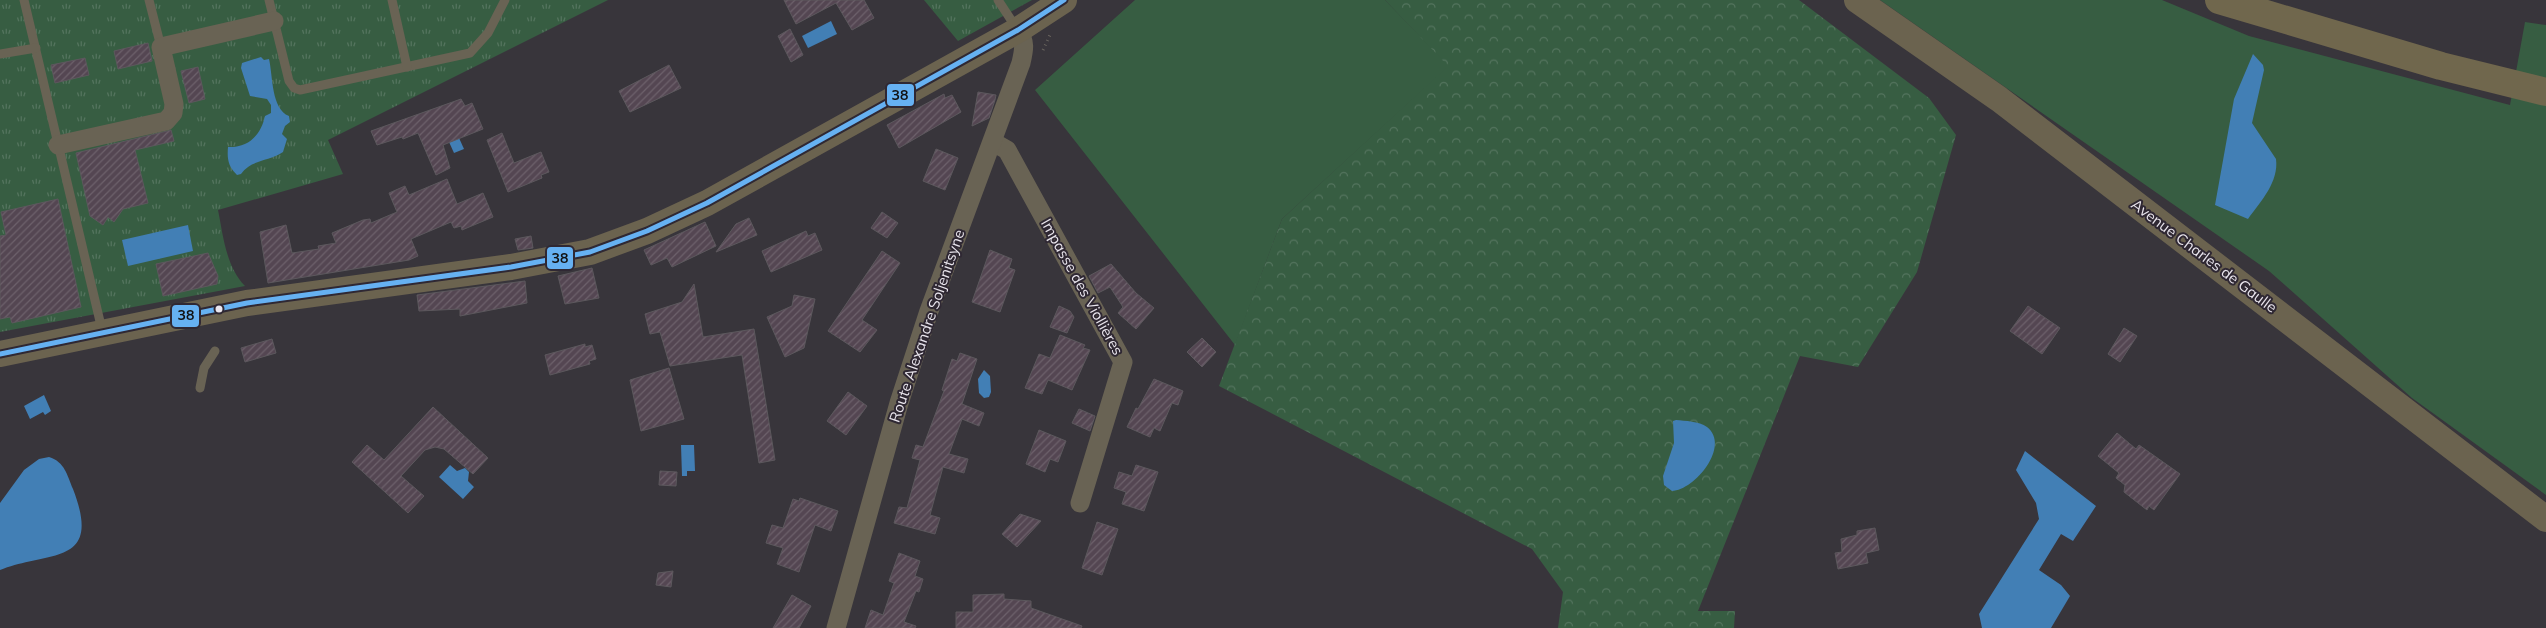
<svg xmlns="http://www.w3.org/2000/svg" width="2546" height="628" font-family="Mulish,sans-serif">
<defs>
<pattern id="forest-crowns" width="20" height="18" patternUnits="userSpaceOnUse" patternTransform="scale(1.25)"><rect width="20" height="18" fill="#375d42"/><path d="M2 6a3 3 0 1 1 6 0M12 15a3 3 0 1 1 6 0" fill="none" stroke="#54745e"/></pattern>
<pattern id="park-tufts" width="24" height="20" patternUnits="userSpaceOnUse" patternTransform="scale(1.25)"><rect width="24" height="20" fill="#375d42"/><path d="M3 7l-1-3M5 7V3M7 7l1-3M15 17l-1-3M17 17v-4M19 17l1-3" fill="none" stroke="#54745e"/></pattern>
<pattern id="building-hatch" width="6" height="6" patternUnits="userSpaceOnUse" patternTransform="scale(1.25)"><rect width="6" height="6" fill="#544652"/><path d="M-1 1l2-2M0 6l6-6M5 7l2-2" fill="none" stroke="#6d616b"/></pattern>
</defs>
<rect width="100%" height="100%" fill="#38353b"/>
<g fill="#375d42">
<path d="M1135,0H1385L1449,66L1282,219L1235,345L1035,90Z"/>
<path d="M1880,0H2162L2249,36L2510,105L2525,22L2546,25V495L2412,398L2269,271Z"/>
</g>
<path fill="url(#forest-crowns)" d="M1385,0H1799L1929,98L1956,135L1917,272L1858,367L1800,356L1698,611H1735L1734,628H1558L1563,592L1532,549L1219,386L1282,219L1448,66Z"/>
<g fill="url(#park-tufts)">
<path d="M0,0H608L328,140L343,174L218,210C223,235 226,267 245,286L0,332Z"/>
<path d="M924,0H1032L958,41Z"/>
</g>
<g fill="#427fb5">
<path d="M831,21L837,34L808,48L802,36Z"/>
<path d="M2253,54L2263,65L2264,70L2252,123L2276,159C2279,182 2261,201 2248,219L2215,205L2234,99Z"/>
<path d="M261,57L264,60L269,59C273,76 271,109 289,116L290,122L285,126L282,134L287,139L283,152C268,162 252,159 241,174L237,175C228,166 227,159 228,147C248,148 261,135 265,116L271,113V105L267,99L250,96L241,68L242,63Z"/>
<path d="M455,129L464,149L454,153L445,133Z"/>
<path d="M188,225L193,251L128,266L122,240Z"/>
<path d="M984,370L990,376L991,392L989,397L984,398L979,393L978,379Z"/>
<path d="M44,395L51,411L45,415L43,412L30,419L24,406Z"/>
<path d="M1676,420C1685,421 1699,421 1707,427C1731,446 1695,490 1672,491L1664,485L1663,476L1674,443L1673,421Z"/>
<path d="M681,445H694L695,471H687V476H682Z"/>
<path d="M2025,451L2096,506L2073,541L2061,534L2039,570L2061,585L2070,596L2051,628H1982L1979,614L2039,519L2036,503L2016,470Z"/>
<path d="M49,457C65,462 67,475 73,489C103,567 49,550 0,570V503L24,470L39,459Z"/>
<path d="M450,465L457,471L465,468L469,472L468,481L474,487L463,499L439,477Z"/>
</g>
<g fill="url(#building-hatch)" stroke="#5c585d">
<path d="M784,0H864L874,18L852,30L836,3L796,24Z"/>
<path d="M790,29L803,55L791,62L778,36Z"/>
<path d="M148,43L152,61L118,69L114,51Z"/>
<path d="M85,58L89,75L55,83L51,65Z"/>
<path d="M669,65L681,88L630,112L619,91Z"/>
<path d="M198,67L205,99L189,103L181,71Z"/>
<path d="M978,92L996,95L995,100L989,118L972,126Z"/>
<path d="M944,94L945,98L952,95L961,112L899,148L887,125Z"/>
<path d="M461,99L465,106L472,103L483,129L443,145L450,168L436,175L418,133L403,139L402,137L377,145L371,131Z"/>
<path d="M171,130L174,141L135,150L148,203L123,209L114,222L108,217L103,225L90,216L76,153Z"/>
<path d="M502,133L514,163L541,152L549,172L541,175L542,178L508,192L487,140Z"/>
<path d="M936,149L958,158L945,190L923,181Z"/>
<path d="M447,179L457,204L483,193L493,217L462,230L461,226L454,228L451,222L411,239L418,256L409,260L268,283L260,232L286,225L292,253L319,249L318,246L336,243L332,233L363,220L370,219L371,223L397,212L389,193L405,186L409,195Z"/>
<path d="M58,199L81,307L12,323L10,317L0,319V236L6,235L1,212Z"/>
<path d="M882,212L898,223L887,238L871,228Z"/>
<path d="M749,218L757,235L716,252L736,224Z"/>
<path d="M705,222L716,246L672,267L667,258L651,265L644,250Z"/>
<path d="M806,231L808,236L815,233L822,250L771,272L762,251Z"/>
<path d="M531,236L533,248L518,250L515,239Z"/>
<path d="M990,250L1012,259L1009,268L1015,270L1000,312L972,302Z"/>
<path d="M882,251L900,263L862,320L877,330L860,352L828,331Z"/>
<path d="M208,253L218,276L217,284L163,296L156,264Z"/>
<path d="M1111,264L1136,293L1154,308L1136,329L1118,313L1123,307L1110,287L1098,293L1089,276Z"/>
<path d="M592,268L599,298L565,304L558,276Z"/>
<path d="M525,281L527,303L460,316V309L419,311L417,295Z"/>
<path d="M694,284L703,337L754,329L775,460L759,463L742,355L670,366L660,332L650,334L645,314L682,302Z"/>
<path d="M794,295L815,299L804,348L785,357L767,317L792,306Z"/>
<path d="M1059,306L1070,311L1074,317L1067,333L1050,327Z"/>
<path d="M2028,306L2060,328L2042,354L2010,331Z"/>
<path d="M2124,328L2137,336L2120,362L2108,354Z"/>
<path d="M1060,335L1085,345L1083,348L1090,350L1072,390L1048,380L1042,394L1025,388L1039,354L1050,358Z"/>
<path d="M1202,338L1216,352L1202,367L1187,352Z"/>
<path d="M272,339L276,353L245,362L241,348Z"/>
<path d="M585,344V347L592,345L596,359L589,361L590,364L550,375L545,355Z"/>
<path d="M960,353L977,359L962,404L984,413L979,426L962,419L949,454L968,459L964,473L943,467L930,515L940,518L935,534L894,523L899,507L907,508L920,460L912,458L916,445L923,447L944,391L942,390L952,359L957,361Z"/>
<path d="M669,368L684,419L641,431L630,380Z"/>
<path d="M1154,379L1183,391L1178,405L1172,403L1160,431L1154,428L1150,437L1127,427L1136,408L1138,409Z"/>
<path d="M848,392L867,406L846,435L827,421Z"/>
<path d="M433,407L488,458L473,474L444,449L435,447L425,450L401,476L424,496L408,513L352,462L367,445L384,460Z"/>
<path d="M1079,409L1095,416L1090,431L1072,423Z"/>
<path d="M1039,430L1066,441L1058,462L1050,459L1045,472L1026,464Z"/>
<path d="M2117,433L2136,449L2139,445L2180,474L2154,510L2149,506L2147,510L2124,492L2125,485L2116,478L2119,473L2098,456Z"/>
<path d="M1136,465L1158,472L1144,511L1122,504L1126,492L1114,488L1119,472L1132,476Z"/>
<path d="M660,471L677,472L676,486L659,485Z"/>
<path d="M800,498L838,511L831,531L815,525L799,572L777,564L783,548L766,543L772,525L783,528L793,499L799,501Z"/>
<path d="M1020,514L1041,521L1017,547L1002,534Z"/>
<path d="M1097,522L1118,529L1102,575L1082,568Z"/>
<path d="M1875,528L1879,550L1866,553L1868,563L1838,569L1835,553L1842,552L1841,539L1857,535V531Z"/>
<path d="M899,553L920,561L915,576L923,579L919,592L916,591L904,622L916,626L915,628H865L871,610L883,615L894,583L889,581Z"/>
<path d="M673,571L671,587L656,585L658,573Z"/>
<path d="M1004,594V599L1031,601V608L1082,626L1081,628H956V612H973V595Z"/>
<path d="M792,595L811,606L799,628H773Z"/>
</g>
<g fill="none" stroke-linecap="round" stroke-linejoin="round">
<path stroke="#6c6760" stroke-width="3" stroke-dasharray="1 4" stroke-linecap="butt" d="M1043,50L1050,35"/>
<g stroke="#696354" stroke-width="9">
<path d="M24,0L102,330"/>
<path d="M149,0L161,47"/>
<path d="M269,0L289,81L294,88L300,90L470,53L488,33L505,0"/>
<path d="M392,0L407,67"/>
<path d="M998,0L1017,29"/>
<path d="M0,54L36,48"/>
<path d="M200,388L204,368L215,351"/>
</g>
<g stroke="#696354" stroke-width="19">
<path d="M993,142L1007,150L1123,362L1080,503"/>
<path d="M58,145L166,121L173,113L174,104L161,47L274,21"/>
<path d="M836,628L899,403L929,311L1021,63C1024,50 1026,42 1018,30"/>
</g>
<g stroke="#6b634f" stroke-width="26">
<path d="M1857,0L1999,99L2546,519"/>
<path d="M0,354L247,303L511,267L590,252L647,231L707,203L1018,30L1064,0"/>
</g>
<path stroke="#70674d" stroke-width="28" d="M2219,0L2441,66L2546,92"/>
<g stroke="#2f2833" stroke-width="9">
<path id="bus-1" d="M0,354L247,303L511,267L590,252L647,231L707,203L1018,30L1064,0"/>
</g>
<use href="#bus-1" stroke="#66b1f2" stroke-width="5"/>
</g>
<circle fill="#eae6ee" stroke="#2f2833" stroke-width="2" cx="219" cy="309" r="4.5"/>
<g text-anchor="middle" stroke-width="4" stroke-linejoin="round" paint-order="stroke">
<g font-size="15" fill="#eae6ee" stroke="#2f2833">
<text transform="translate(2204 256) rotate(37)" y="5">Avenue Charles de Gaulle</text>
<text transform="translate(1082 287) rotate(61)" y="5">Impasse des Viollières</text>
<text transform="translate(927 326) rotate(-71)" y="5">Route Alexandre Soljenitsyne</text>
</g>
</g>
<g stroke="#2f2833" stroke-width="2">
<rect x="886" y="83" width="29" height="24" rx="5" fill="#66b1f2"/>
<rect x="546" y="246" width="28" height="24" rx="5" fill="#66b1f2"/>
<rect x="171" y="304" width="29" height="24" rx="5" fill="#66b1f2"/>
</g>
<g font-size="14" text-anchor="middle" font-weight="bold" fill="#111">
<text x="900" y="100">38</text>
<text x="560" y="263">38</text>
<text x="186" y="320">38</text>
</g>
</svg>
